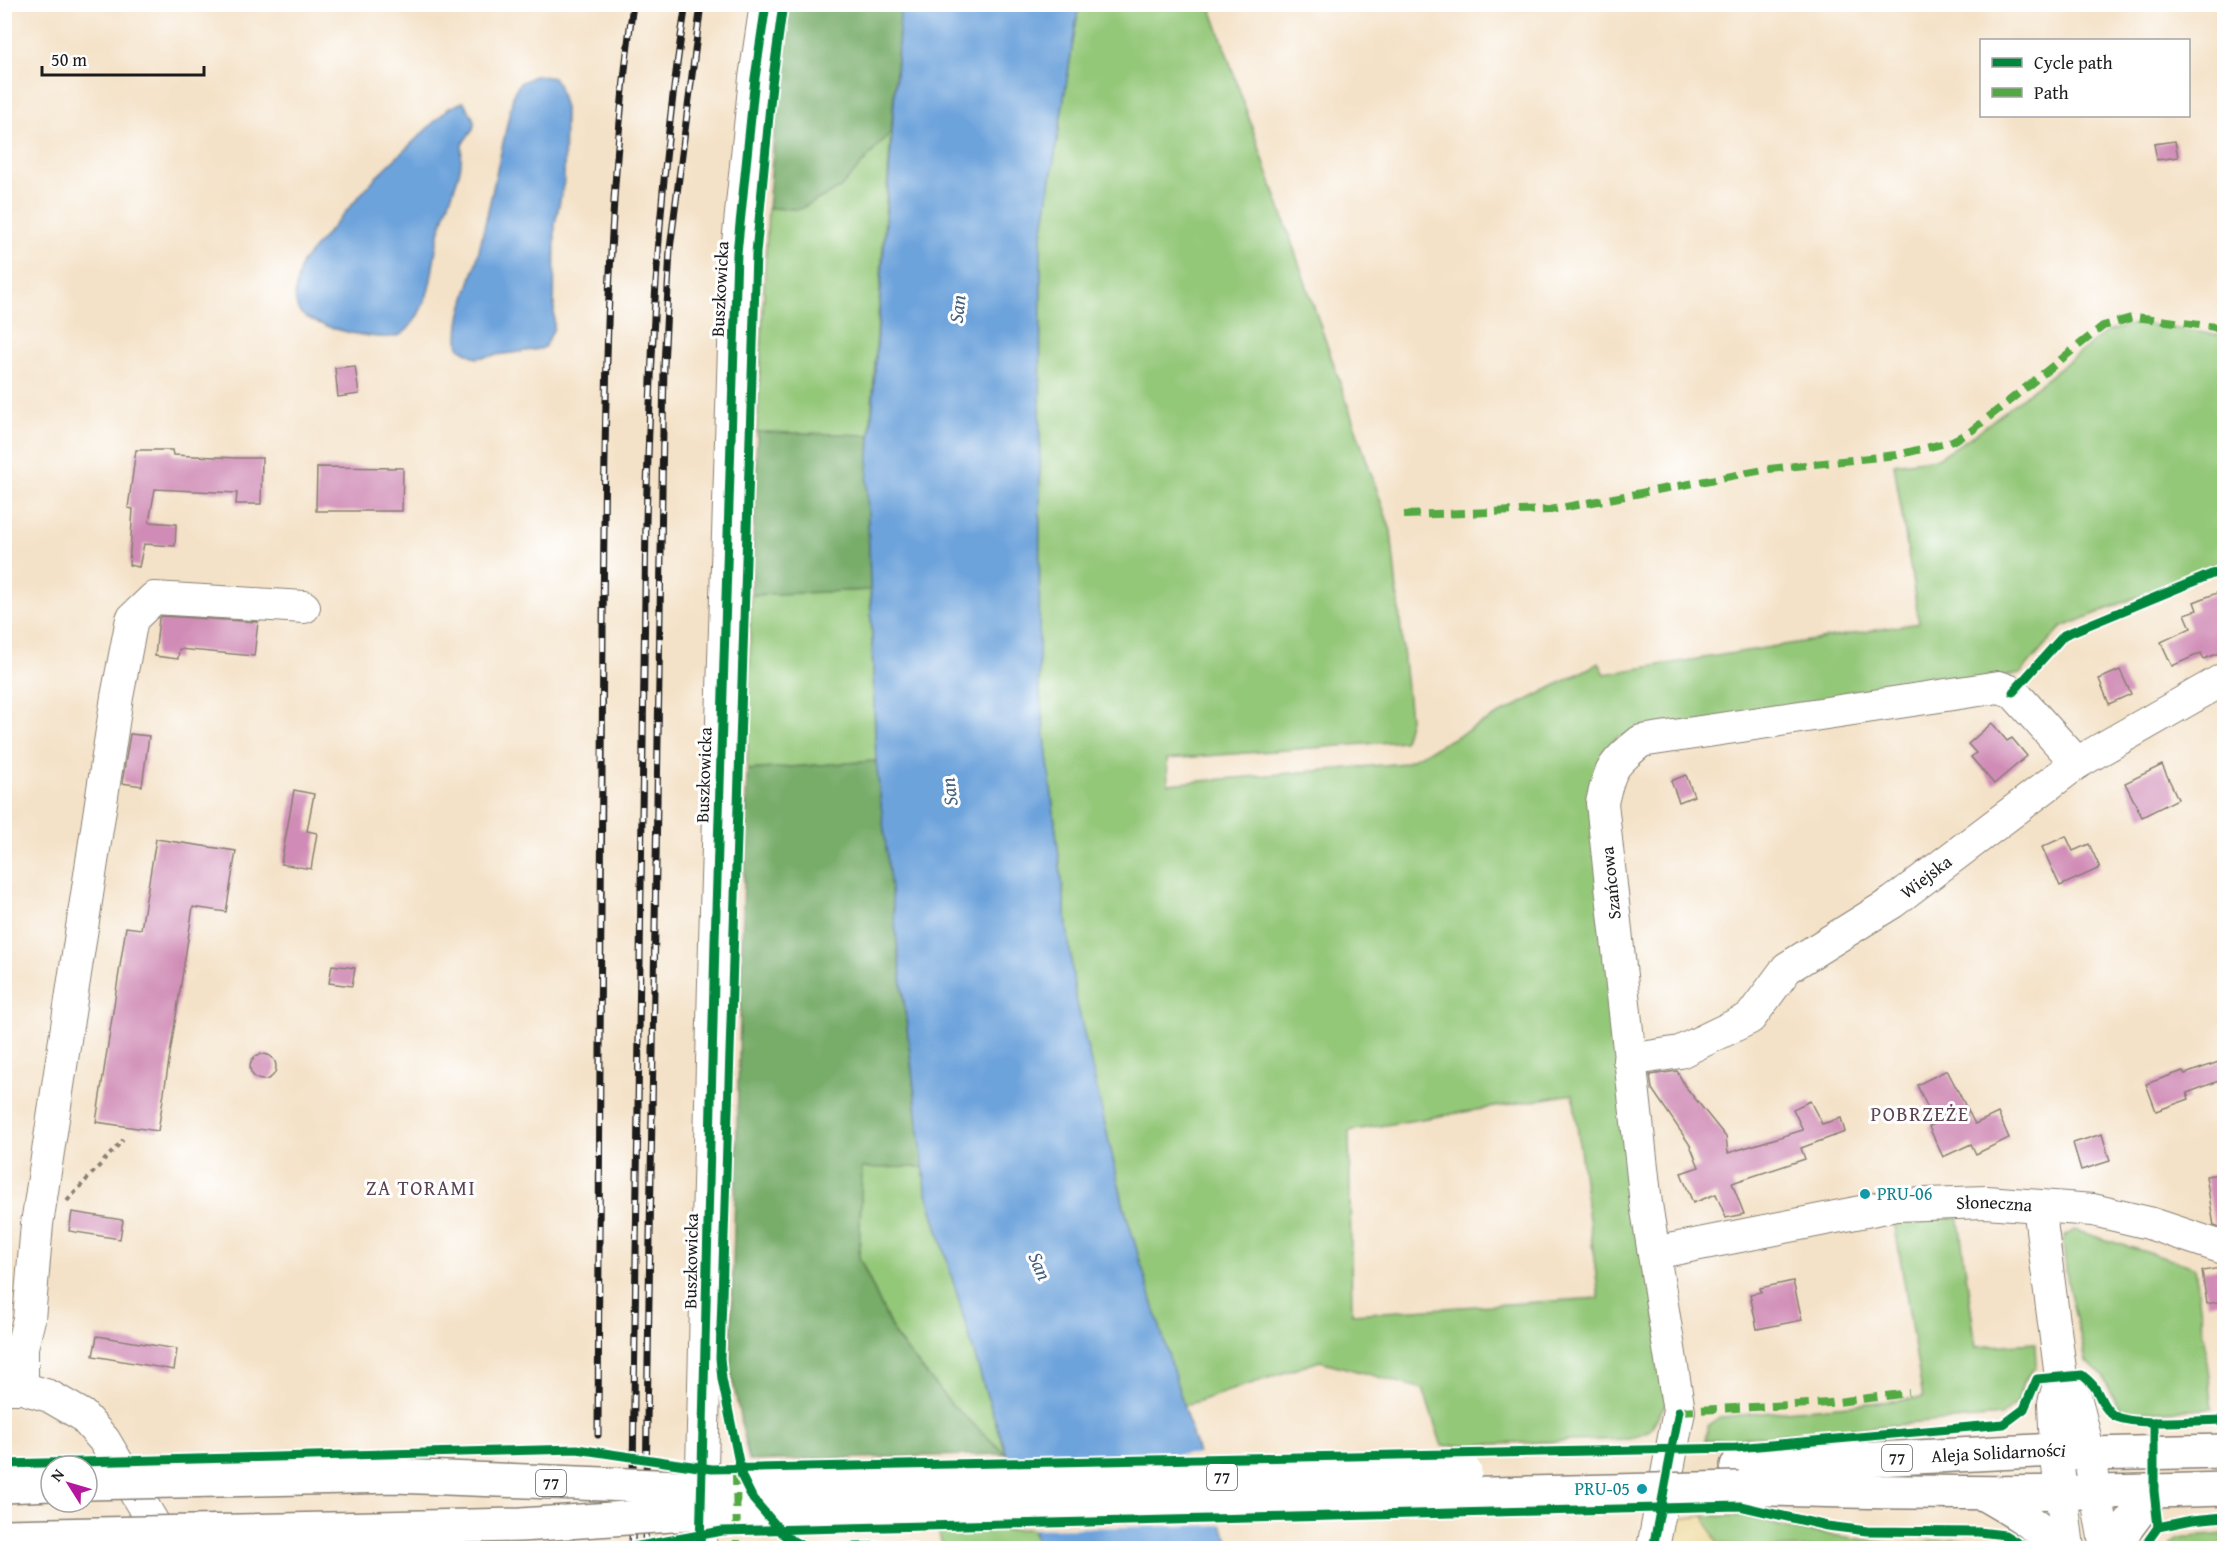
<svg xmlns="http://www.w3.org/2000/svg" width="2229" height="1553" font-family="'Gentium Book Plus',serif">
<rect width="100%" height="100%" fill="#fff"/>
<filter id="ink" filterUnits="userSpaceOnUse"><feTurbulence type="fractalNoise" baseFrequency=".0167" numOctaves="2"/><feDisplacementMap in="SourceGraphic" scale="12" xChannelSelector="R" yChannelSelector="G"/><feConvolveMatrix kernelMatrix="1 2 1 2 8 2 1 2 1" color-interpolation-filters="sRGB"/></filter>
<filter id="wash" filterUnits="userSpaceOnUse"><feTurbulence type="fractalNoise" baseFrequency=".008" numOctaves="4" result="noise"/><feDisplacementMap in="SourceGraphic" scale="24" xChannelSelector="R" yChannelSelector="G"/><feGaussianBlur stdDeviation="1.35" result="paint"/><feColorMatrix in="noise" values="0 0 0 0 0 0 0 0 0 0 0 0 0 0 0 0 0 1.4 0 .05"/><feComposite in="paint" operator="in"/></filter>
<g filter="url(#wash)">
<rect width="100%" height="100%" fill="#f4e2c8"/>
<g fill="#94c879" stroke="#58724a" stroke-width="1.5" fill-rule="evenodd">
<path d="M1079,5H1210L1391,531L1410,719L1404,741L1167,759L1168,784L1405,763L1599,663L1605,674L1919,623L1894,464L1938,458L1974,435L2106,332L2139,323L2224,336V561L2061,628L2020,674L1615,738L1596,784L1666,1403L1650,1430L1629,1439L1442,1446L1423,1389L1320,1361L1183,1406L1124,1207L1075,994L1039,686L1041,241ZM1573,1094L1599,1298L1352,1314L1349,1131Z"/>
<path d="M891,132L870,435L757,432L768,208L800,209L840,188Z"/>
<path d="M870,590L876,761L747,770L751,595Z"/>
<path d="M862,1167H923L926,1189L985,1390L1006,1454L951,1404L895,1336L859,1257Z"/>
<path d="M1958,1214L1976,1347L2035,1343L2036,1366L2023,1382L2018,1402L2001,1416L1705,1441L1708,1426L1721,1417L1923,1398L1894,1221Z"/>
<path d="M2074,1230L2195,1267L2213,1409L2133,1412L2119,1408L2103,1376L2086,1361L2068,1284L2063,1244L2065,1236Z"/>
<path d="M1704,1516H1746L1790,1529L1902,1545L1953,1539L1996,1542L2010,1548H1752L1717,1543Z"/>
<path d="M1032,1529L1039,1548H943L938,1531Z"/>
<path d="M2224,1534V1548H2169L2178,1538Z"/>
</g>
<g fill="#77ac69" stroke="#4a6442" stroke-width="1.5">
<path d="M788,5H901L891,132L840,188L800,209L768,208L779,75Z"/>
<path d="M757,432L870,435L867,486L870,590L751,595Z"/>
<path d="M876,761L923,1167L862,1168L859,1257L895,1336L951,1404L1006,1454L749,1461L730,1368L747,770Z"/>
</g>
<path fill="#eeda9e" stroke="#857b5d" stroke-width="1.5" d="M1704,1516L1717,1543L1752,1548H1663L1668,1520Z"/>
<g fill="#6da3db" stroke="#44607c" stroke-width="1.5">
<path d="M901,5H1079L1041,241L1039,686L1075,994L1124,1207L1216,1514L1232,1548H1039L985,1390L926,1189L876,761L867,486Z"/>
<path d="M536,75L553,78L558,84L565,108L564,182L555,224L554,328L545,347L540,349L476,358L459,348C454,319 470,287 477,259C490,203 502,148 514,92L520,83Z"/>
<path d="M463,102C467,108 473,115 474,122C475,133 464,137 462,146C461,155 462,164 459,173C453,195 443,215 438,238C433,260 433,284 423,305C419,314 411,328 402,334C387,345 308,326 299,311C291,298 298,276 302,262L375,178L449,108Z"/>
</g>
<path fill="#f4e2c8" d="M1201,1454L1225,1525L1029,1529L1005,1458Z"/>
<g id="blocks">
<g fill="#d08cb6">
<path d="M2175,141L2178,157L2157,160L2154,144Z"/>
<path d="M355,366L359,394L338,397L335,368Z"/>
<path d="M136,450H172L173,455L237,458H262L261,504H236L237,493L155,489L149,522L176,524L175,546L144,544L139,567L129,565L133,509L128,508Z"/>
<path d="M317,467L403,468L402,511H316Z"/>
<path d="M2224,590V651L2204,659L2201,653L2172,666L2161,642L2191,628L2185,614L2197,610L2194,602Z"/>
<path d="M161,616L258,622L254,656L179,649L178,659L155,656L159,618Z"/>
<path d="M2120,670L2131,694L2109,704L2099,679Z"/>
<path d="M1992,723L2007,741L2012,738L2027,756L1994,784L1971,757L1976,753L1968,744Z"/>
<path d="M130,734L149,736L142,786L122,783Z"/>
<path d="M2162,765L2178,799L2142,817L2125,783Z"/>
<path d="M1686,775L1694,796L1679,802L1671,781Z"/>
<path d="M294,790L314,794L307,831L317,833L311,869L281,864Z"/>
<path d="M2066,836L2073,851L2089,844L2100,868L2060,886L2042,847Z"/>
<path d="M156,839L236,851L226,912L193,907L158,1131L96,1122L126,927L141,929Z"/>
<path d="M332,965L355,968L352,986L329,983Z"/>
<circle cx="263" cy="1067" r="13"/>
<path d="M2224,1060V1079L2187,1093L2189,1099L2156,1111L2146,1084L2183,1071L2185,1074Z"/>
<path d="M1947,1070L1975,1124L1998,1113L2009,1138L1976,1154L1971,1144L1943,1157L1929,1127L1935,1123L1917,1085Z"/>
<path d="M1677,1071L1685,1086L1726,1137L1728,1153L1803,1130L1793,1109L1810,1101L1822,1124L1841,1118L1845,1132L1801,1148L1805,1159L1732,1183L1744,1214L1726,1218L1716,1194L1693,1203L1681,1173L1699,1167L1690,1145L1652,1089L1650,1075Z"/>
<path d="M2102,1134L2110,1161L2081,1170L2073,1143Z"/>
<path d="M2224,1173V1229L2214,1226L2206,1176Z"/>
<path d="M72,1212L123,1220L120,1239L69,1231Z"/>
<path d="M2220,1268L2224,1301L2207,1304L2202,1271Z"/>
<path d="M1793,1281L1802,1320L1757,1329L1750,1294L1761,1292L1760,1288Z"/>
<path d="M97,1336L177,1349L174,1370L93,1356Z"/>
</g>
</g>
</g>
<g filter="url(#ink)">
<use href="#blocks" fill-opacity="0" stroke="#887f72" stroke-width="1.5"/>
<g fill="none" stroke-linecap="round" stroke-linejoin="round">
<g stroke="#887f72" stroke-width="34">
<g id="minor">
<path id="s1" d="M1629,1060L1680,1052L1750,1018L1787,968L1893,902L2077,763L2224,679"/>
<path d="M2039,1206L2061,1377L2054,1403L2056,1450L2068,1548"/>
<path id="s2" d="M1654,1253L1896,1205L1986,1202L2093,1210L2149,1223L2224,1248"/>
<path d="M2061,1377L2076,1400L2089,1454L2106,1548"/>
<path d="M4,1388H22L49,1396L82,1415L104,1440L168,1548"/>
<path d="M22,1388V1347L29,1319L37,1224L117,697L132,619L154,598L304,607"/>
<path d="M700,1548L715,941L737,253L755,78L766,4"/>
<path d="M1653,1548L1679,1411L1646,1204L1602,803C1610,767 1613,764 1641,741L1999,687L2013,692L2077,763"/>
</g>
</g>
<g stroke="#887f72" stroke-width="36">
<g id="highway">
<path id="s3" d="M1737,1466L2056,1450L2089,1454L2224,1451"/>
<path d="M4,1486L51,1484"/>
<path d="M1739,1488C1901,1494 2063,1494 2224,1489"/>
<path d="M1984,1494C2012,1510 2037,1524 2059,1548"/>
<path d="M2113,1548L2127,1527L2154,1491"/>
</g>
</g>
<path stroke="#887f72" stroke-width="4" stroke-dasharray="4.5 4.5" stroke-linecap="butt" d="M67,1201L123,1140"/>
<use href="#minor" stroke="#fff" stroke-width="32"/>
<use href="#highway" stroke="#fff" stroke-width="33"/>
<g stroke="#1c1c1c" stroke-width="7">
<g id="rail">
<path d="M598,1435C600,1166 600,898 603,629C605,421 605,211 633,4"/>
<path d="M632,1548L646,521C651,348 658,176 686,4"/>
<path d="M645,1548L664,366L670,249L701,4"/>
</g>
</g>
<use href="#rail" stroke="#fff" stroke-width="4.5" stroke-dasharray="14" stroke-linecap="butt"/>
<g stroke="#887f72" stroke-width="36" stroke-linecap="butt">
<g id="highway-bridge">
<path d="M87,1483L395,1476L706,1488L1465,1472"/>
<path d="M4,1536L521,1525L702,1513L1739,1488"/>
</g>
</g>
<use href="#highway-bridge" stroke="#fff" stroke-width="33"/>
<g stroke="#52a943" stroke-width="8" stroke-dasharray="15 8" stroke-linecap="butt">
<path d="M1404,515L1550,510L1769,469L1897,455L1950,442L1970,432L2103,326L2135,317L2224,328"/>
<path d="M1679,1411L1829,1403L1909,1393"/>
<path d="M736,1471L737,1548"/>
</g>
<g stroke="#fff" stroke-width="13">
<g id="cycleway">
<path d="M783,4L772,84L756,253L720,1358L722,1379L742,1477L753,1499L786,1537L806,1548"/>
<path d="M2013,692L2064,635L2224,569"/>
<path d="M2154,1422V1491L2158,1527"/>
<path d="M4,1464L577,1449L712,1469L1736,1448L2004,1424L2024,1409L2037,1379L2082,1375C2087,1379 2092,1383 2095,1388C2101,1397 2103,1408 2113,1415C2130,1427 2201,1420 2224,1420"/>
<path d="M628,1548L722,1531L1740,1506L1827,1526L1867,1531L1979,1532L2005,1535L2026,1548"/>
<path d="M700,1548L715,941L737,253L755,78L766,4"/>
<path d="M816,1548L895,1546L913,1548"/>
<path d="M1653,1548L1679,1411"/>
<path d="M2143,1548L2158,1527L2192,1520L2224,1517"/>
</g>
</g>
<use href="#cycleway" stroke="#00873e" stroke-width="9"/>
</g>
</g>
<g fill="#0f9aa8" stroke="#fff" stroke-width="2">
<circle cx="1865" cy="1194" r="6"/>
<circle cx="1642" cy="1489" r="6"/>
</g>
<g text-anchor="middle" stroke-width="6" stroke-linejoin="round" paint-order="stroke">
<g fill="#fff" stroke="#606060" stroke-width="1.5">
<rect x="1882" y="1445" width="30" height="26" rx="4.5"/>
<rect x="1207" y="1464" width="30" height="26" rx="4.5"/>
<rect x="536" y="1470" width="30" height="26" rx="4.5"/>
</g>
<g font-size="16" font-weight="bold" fill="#1c1c1c">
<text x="1897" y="1464">77</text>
<text x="1222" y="1483">77</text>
<text x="551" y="1489">77</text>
</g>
<g font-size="18" fill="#1c1c1c" stroke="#fff">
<text transform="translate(720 289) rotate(-87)" y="6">Buszkowicka</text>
<text transform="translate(704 775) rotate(-88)" y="6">Buszkowicka</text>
<text dy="6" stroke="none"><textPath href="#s1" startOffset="358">Wiejska</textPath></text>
<text transform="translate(1611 883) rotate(-96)" y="6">Szańcowa</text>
<text dy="6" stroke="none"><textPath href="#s2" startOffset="345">Słoneczna</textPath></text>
<text transform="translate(691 1261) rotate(-89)" y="6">Buszkowicka</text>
<text dy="6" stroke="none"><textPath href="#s3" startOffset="262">Aleja Solidarności</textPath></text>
</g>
<g font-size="18" fill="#0d838f" stroke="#fff" text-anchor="start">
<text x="1877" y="1200">PRU-06</text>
<text x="1630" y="1495" text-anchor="end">PRU-05</text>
</g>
<g font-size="20" font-style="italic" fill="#44607c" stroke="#fff">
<text transform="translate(957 309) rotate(-84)" y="7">San</text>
<text transform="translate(949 792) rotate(-97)" y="7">San</text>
<text transform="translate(1040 1266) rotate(67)" y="7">San</text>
</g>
<g font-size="20" letter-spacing="1.5" fill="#5b4352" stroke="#fff">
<text x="1920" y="1121">POBRZEŻE</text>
<text x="421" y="1195">ZA TORAMI</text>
</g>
</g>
<rect width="2229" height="1553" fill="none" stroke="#fff" stroke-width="24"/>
<rect x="1980" y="39" width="210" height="78" fill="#ffffff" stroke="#a4a4a4" stroke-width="1.5"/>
<rect x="1992" y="58" width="30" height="9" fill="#00873e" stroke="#a4a4a4" stroke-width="1.5"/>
<text x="2034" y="69" font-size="18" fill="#1c1c1c">Cycle path</text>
<rect x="1992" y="88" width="30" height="9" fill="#52a943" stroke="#a4a4a4" stroke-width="1.5"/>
<text x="2034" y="99" font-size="18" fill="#1c1c1c">Path</text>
<g transform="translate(69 1484) rotate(307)"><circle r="28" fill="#ffffff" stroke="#a4a4a4" stroke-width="1.5"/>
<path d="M0-4.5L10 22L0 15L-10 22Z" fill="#b5179e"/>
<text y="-9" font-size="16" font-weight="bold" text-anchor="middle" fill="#1c1c1c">N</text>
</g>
<path d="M42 66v9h162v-9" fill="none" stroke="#1c1c1c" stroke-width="3"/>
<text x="51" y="66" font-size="18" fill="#1c1c1c" stroke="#ffffff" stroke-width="4.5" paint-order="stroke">50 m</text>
</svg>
